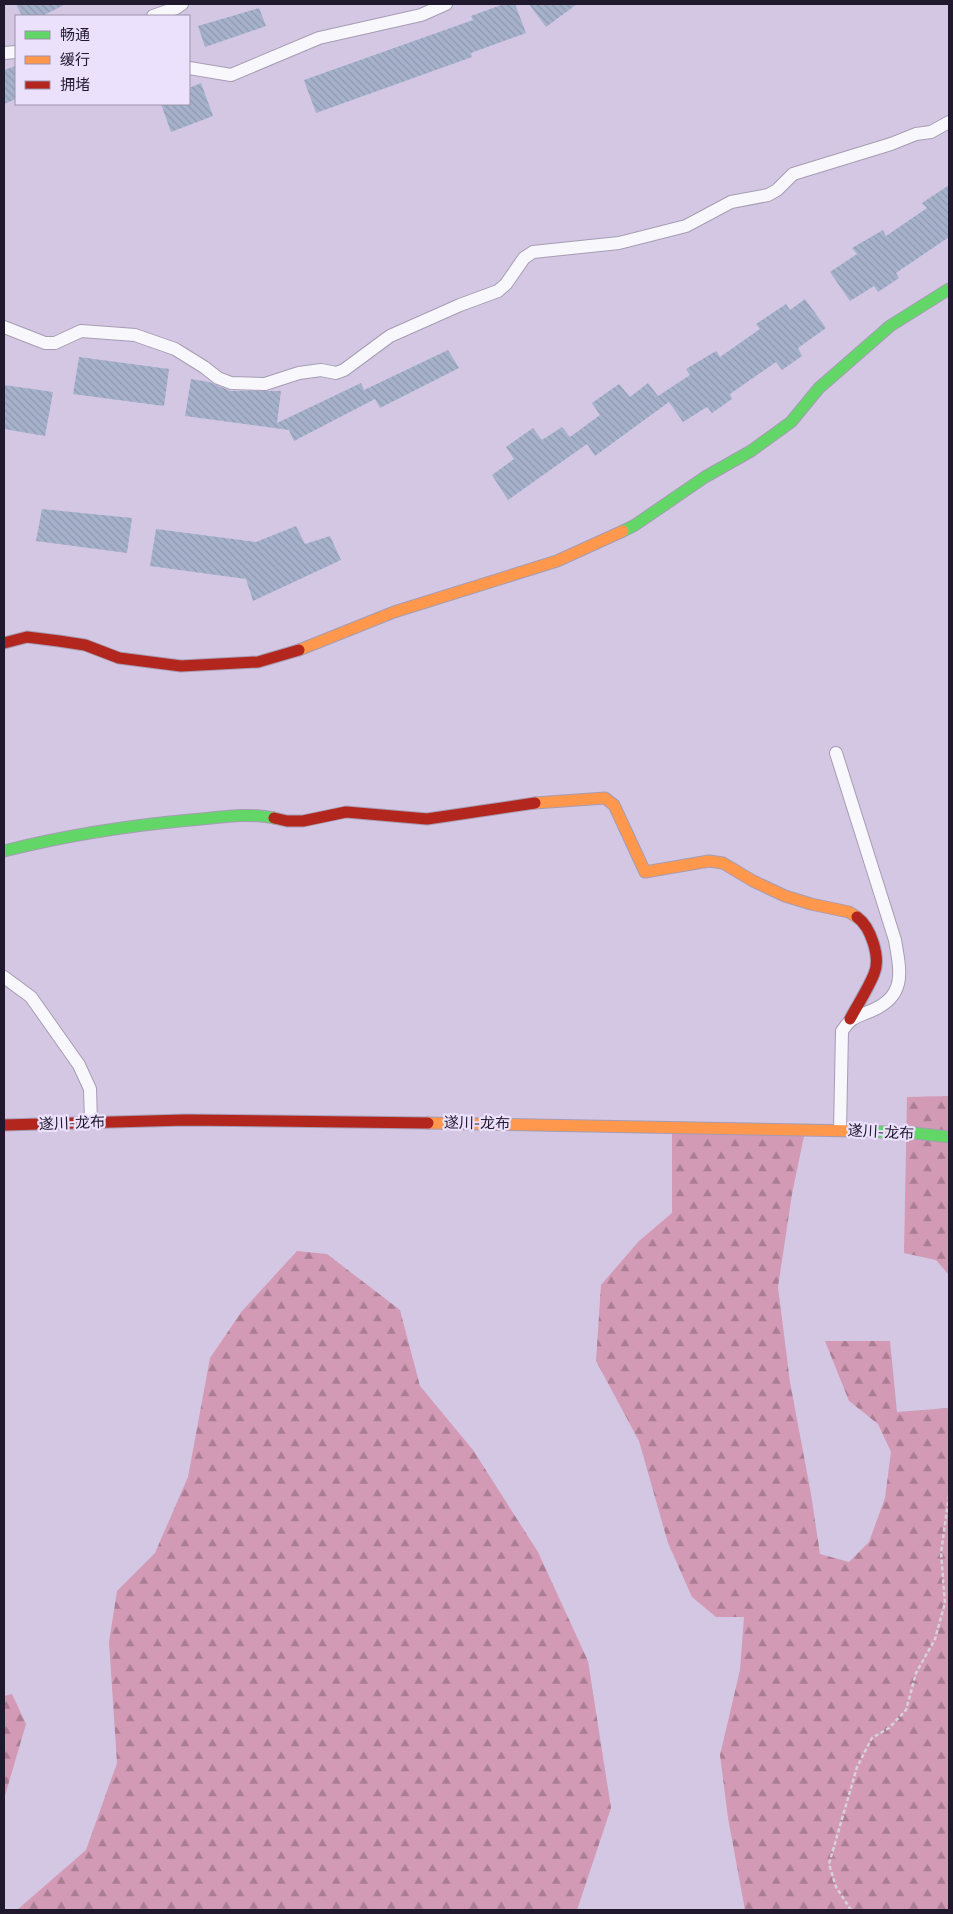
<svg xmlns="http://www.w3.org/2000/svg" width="953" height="1914" font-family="Raleway,'Noto Sans SC',sans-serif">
<defs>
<pattern id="forest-firs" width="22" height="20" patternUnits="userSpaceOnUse" patternTransform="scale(1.25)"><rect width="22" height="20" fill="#d29ab5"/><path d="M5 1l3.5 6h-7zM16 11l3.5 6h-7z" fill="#aa7d93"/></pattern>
<pattern id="building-back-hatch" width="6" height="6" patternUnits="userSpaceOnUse" patternTransform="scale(1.25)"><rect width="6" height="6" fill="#a6b2cc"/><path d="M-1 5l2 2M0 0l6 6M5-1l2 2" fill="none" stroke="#8f98af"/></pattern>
</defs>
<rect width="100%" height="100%" fill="#d3c7e4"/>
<g fill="url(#forest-firs)">
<path d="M949,1096V1275L936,1260L904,1253L907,1097Z"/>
<path d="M672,1127L805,1131L792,1194L778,1287L790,1382L811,1494L820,1554L849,1562L869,1542L885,1498L891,1452L878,1424L849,1401L825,1341H890L897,1412L949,1408V1910H745L728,1818L720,1755L740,1670L744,1617H716L692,1597L668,1543L639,1441L596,1361L601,1285L639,1241L672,1213Z"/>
<path d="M297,1251L327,1254L400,1310L420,1386L473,1450L538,1552L588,1661L611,1808L577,1910H17L86,1850L117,1763L109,1642L117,1591L155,1553L188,1477L210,1358L242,1311Z"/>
<path d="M12,1694L26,1724L4,1799V1696Z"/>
</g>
<g fill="url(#building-back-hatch)">
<path d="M16,4H66L42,16H22Z"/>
<path d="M504,4H515L526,33L471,53L472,57L316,113L304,80L473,20L471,16Z"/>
<path d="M529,4H577L546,27Z"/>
<path d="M259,8L266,26L205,47L198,26Z"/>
<path d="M16,66V99L4,104V70Z"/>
<path d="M201,83L213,116L171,132L161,104H189V88Z"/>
<path d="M949,185V237L896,273L899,278L878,292L874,286L850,301L830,272L857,254L852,248L883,230L886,236L927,208L922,203Z"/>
<path d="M805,299L826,328L798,348L802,356L782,370L776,362L730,394L732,399L712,413L707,407L683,422L669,402L595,456L587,444L508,500L492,475L514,459L506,447L533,428L542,440L562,427L570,437L600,415L592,403L619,384L630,397L648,383L658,396L690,375L686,369L716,351L720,357L760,329L756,324L786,304L790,310Z"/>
<path d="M448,350L459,368L380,408L375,399L294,441L289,430L185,416L191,379L209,382L230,391H281L277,423L361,383L364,390Z"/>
<path d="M79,357L169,369L164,406L73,394Z"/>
<path d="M4,385L53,392L45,436L4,429Z"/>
<path d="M42,509L132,518L127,553L36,541Z"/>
<path d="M296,526L305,544L330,536L341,560L253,601L246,579L150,566L156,529L256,542Z"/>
</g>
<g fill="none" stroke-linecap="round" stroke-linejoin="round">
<g stroke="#a69db3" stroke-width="14">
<g id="street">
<path d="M153,16L176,8L182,4"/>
<path d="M4,53L16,52"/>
<path d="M189,68L231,75L319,38L421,15L446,4"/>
<path d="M4,327L45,343H55L81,331L135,335L175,349L204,367L218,378L231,383L265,384L299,373L321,370L336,373L344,370L390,336L460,305L498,291L506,284L524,258L533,252L619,243L686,226L731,202L768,195L777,190L793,174L891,144L916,134L931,132L949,122"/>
<path d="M836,753L895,940C900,970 907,995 873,1010C857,1017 852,1016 842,1031L840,1130"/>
<path d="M4,977L31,997L79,1065L90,1089L91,1122"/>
</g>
</g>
<g stroke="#a69db3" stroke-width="13">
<g id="fast">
<path d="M623,531L635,525L705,477L751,451L791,422L819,388L890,326L949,289"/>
<path d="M4,851C67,835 125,826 190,820C218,818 246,812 274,818"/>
<path d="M856,1131L914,1133L949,1137"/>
</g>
</g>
<g stroke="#a69db3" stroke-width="13">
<g id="slow">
<path d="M299,650L394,612L557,561L623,531"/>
<path d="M535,803L605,798L614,805L645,872L709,861L723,863L753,881L785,896L811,904L849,912L857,917"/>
<path d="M428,1123L856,1131"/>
</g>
</g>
<g stroke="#a69db3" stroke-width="13">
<g id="jam">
<path d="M4,643L27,637L59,641L85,645L119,658L181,666L258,662L299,650"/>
<path d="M274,818L287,821H303L346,812L427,819L535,803"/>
<path d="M850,1019C858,1004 868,989 874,974C881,958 871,927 857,917"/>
<path d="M4,1125L186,1120L428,1123"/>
</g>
</g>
<path stroke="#d6d2db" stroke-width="2.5" stroke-dasharray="4 2.5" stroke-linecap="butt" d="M851,1910L836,1887L829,1864L857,1767L872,1738L889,1728L906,1710L916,1673L935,1639L945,1603L941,1553L949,1495"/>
<use href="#street" stroke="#f8f7fb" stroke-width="12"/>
<use href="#fast" stroke="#63d668" stroke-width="11"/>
<use href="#slow" stroke="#ff974d" stroke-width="11"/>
<use href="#jam" stroke="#b3261e" stroke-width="11"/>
</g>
<g text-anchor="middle" stroke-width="4.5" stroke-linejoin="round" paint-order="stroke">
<g font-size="15" fill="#20182c" stroke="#ece1fd">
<text transform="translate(72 1123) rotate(-2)" y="5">遂川-龙布</text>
<text transform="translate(477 1123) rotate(1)" y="5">遂川-龙布</text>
<text transform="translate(881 1132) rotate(3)" y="5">遂川-龙布</text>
</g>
</g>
<rect width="953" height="1914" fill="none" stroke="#20182c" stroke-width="10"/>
<rect x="15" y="15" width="175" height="90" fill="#ece1fd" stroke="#9a91a9"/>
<rect x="25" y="31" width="25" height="8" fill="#63d668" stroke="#9a91a9"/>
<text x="60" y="40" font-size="15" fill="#20182c">畅通</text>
<rect x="25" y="56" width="25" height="8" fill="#ff974d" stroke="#9a91a9"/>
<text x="60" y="65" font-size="15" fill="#20182c">缓行</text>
<rect x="25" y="81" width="25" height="8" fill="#b3261e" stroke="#9a91a9"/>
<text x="60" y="90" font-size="15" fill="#20182c">拥堵</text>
</svg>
